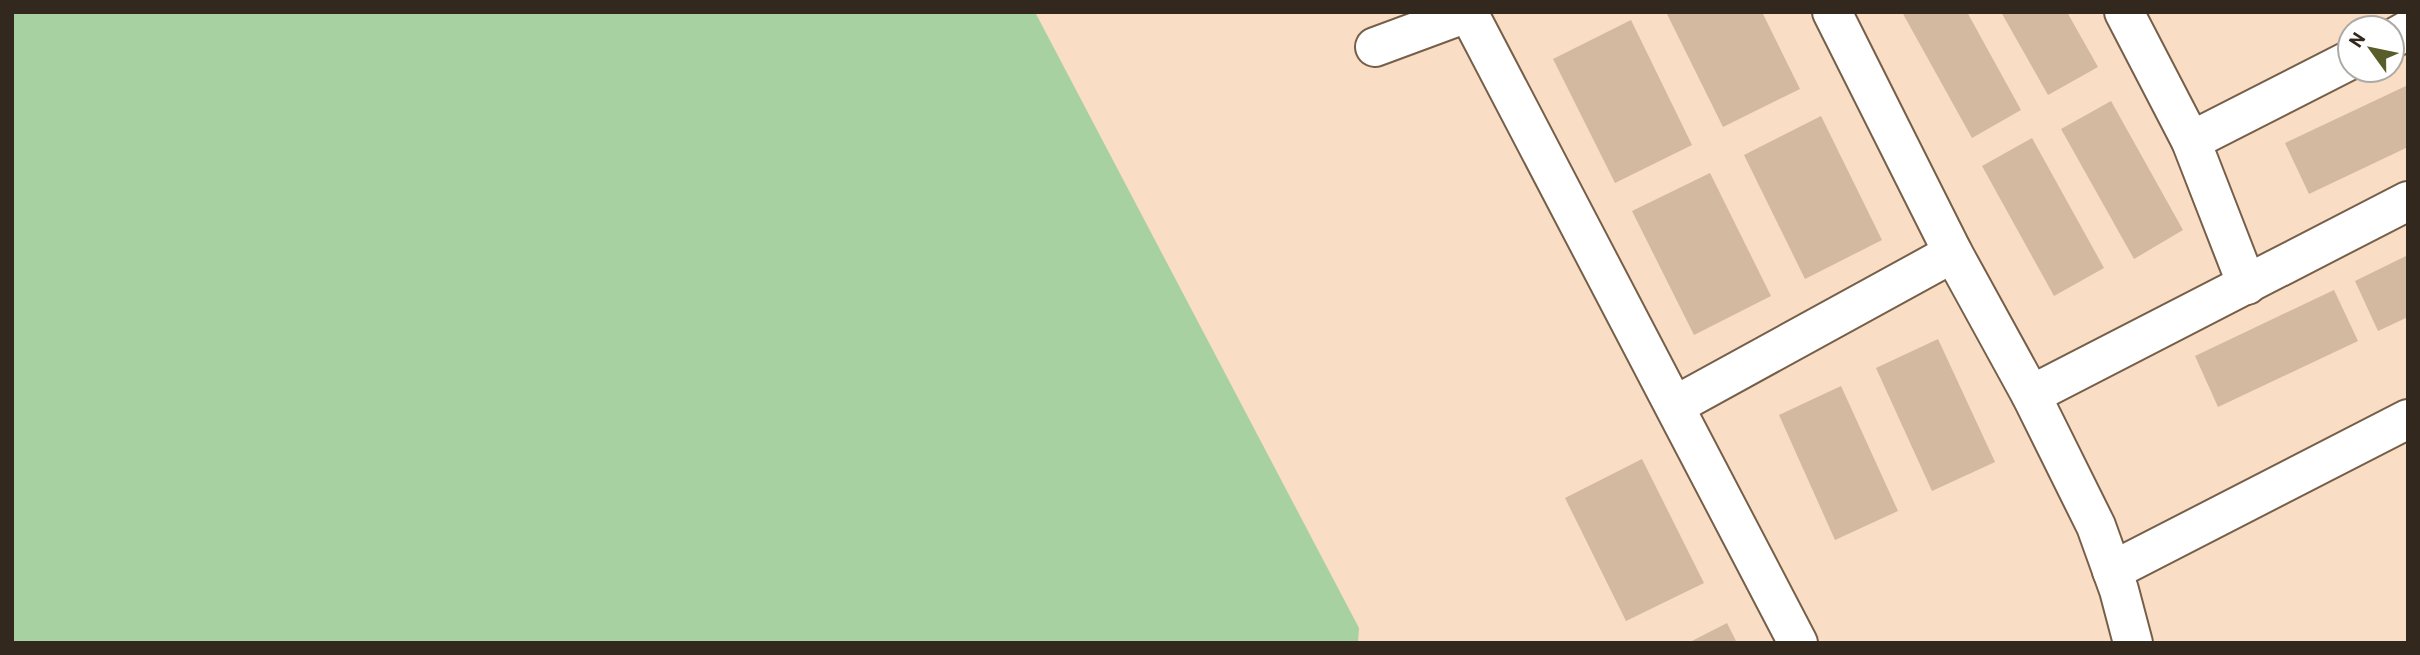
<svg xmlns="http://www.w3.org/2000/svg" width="2420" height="655" font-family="Barlow,sans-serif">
<rect width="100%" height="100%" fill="#f9ddc4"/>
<path fill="#a8d1a1" d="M12,12H1035L1359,628L1358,643H12Z"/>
<g fill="#d4b9a1">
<path d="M1666,12H1762L1800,89L1723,127Z"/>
<path d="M1902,12H1967L2021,110L1972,138Z"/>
<path d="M2001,12H2067L2098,67L2048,95Z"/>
<path d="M1631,20L1692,145L1615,183L1553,59Z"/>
<path d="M2408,85V147L2309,194L2285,143Z"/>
<path d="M2111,101L2183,230L2134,259L2061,129Z"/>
<path d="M1821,116L1882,240L1805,279L1744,155Z"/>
<path d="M2032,138L2104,268L2054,296L1982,166Z"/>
<path d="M1710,173L1771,296L1694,335L1632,211Z"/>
<path d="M2408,255V317L2378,331L2355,281Z"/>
<path d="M2334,290L2358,341L2218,407L2195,356Z"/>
<path d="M1938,339L1995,462L1932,491L1876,368Z"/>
<path d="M1841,386L1898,511L1835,540L1779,415Z"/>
<path d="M1642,459L1704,583L1626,621L1565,498Z"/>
<path d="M1727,623L1737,643H1688Z"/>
</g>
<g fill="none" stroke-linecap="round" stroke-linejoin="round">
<g stroke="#765f49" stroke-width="42">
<g id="street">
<path d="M1468,12L1798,643"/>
<path d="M1832,12L1953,253L2031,395L2096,526L2119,590L2133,643"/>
<path d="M2124,12L2191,141L2247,285"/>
<path d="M2392,39L2408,30"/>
<path d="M1375,47L1467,13"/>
<path d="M2191,141L2350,60"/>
<path d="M2031,395L2408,201"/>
<path d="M1676,405L1953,253"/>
<path d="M2112,571L2408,419"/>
</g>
</g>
<use href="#street" stroke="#fff" stroke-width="38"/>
</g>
<rect width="2420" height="655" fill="none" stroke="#32281e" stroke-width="28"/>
<g transform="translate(2371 49) rotate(303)"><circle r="33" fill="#ffffff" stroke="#ada9a5" stroke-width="2"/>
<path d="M0-5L12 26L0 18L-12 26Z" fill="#595d2a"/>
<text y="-10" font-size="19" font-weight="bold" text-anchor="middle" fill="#32281e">N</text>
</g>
</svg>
